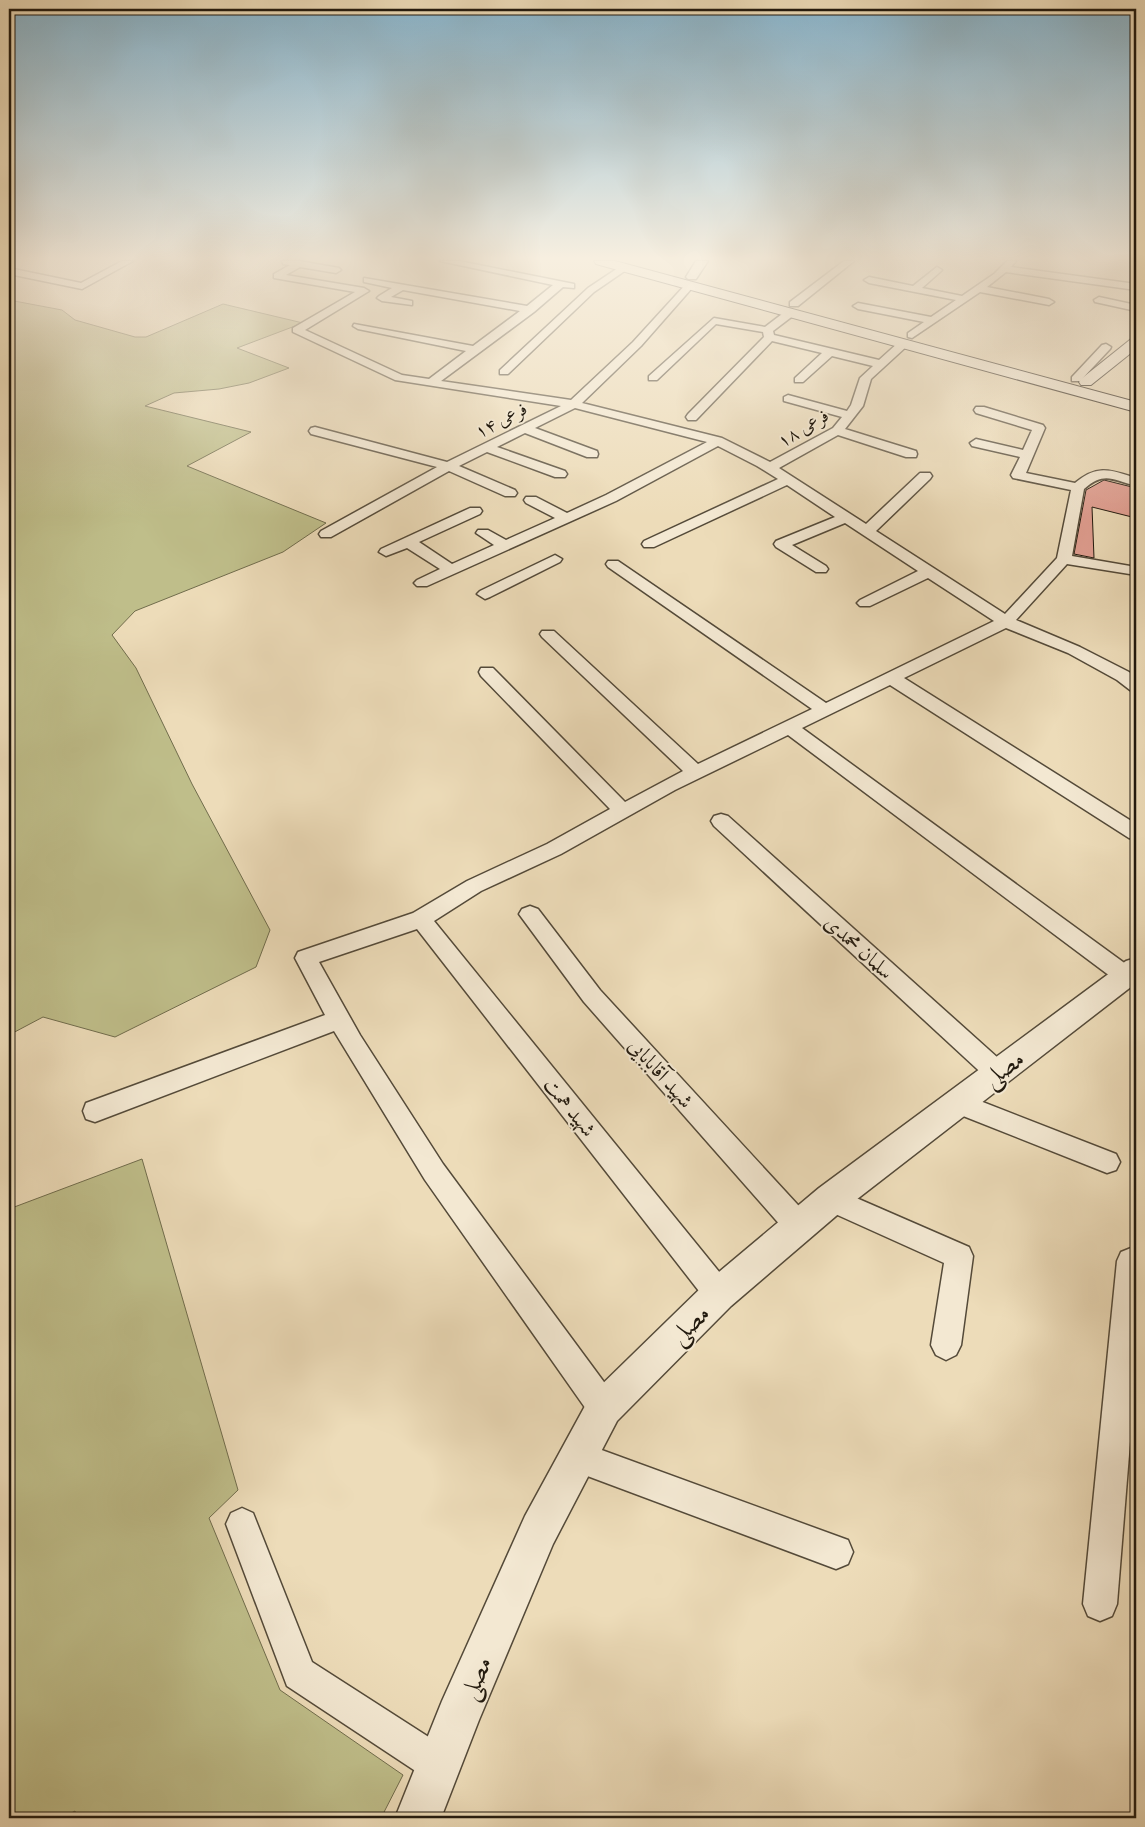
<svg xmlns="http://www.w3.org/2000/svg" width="1145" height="1827" font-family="'IM FELL DW Pica',Amiri,serif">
<rect width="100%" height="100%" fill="#eddcb9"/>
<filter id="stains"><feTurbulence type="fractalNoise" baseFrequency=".004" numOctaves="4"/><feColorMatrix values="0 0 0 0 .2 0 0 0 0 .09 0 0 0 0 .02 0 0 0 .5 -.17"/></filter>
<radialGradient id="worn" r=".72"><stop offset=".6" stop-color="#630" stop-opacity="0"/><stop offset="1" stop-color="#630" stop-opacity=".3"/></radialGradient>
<g fill="#bfbe8a" stroke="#706c4c">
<path d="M9,300L62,310L75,320L135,337H146L223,304L303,323L237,348L289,368L249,383L219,389L174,393L145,406L251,432L187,466L326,523L283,552L135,611L112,635L136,668L192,784L270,930L256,967L115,1037L43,1017L9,1035Z"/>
<path d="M142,1159L238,1490L209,1518L280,1690L403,1775L381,1818H77L75,1811L62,1818H9V1209Z"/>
</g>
<path fill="#e19f92" stroke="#21190e" d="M1104,480L1136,488V518L1092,507L1094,558L1074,554L1086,490Z"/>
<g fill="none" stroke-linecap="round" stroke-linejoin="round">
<g stroke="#544a39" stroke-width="3">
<g id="minor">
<path d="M122,261H133L82,289L9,274V268L81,283Z"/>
<path d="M282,261H299L339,268L341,270L336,273L300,267L286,275L364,288L369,291L305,330L402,375L429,379L466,351L358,329L353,326L354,324L473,346L520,311L403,290L391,297L412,301V305L382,301L377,298L379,296L392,288L364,282V278L527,306L553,285L440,261H459L574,284V288L563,287L534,312L441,381L571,400L633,342L686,284H692V288L641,346L582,403L722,438L770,462L833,428L842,417L784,401V397L788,395L847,411L851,405L860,378L873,366L832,356L803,382H795V378L822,353L772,341L696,420H688L686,417L688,414L764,337L763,332L716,324L657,380H649V376L714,318L765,327L786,311H794V315L773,331L774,335L879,360L899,342H907V346L871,379L863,406L845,429L916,451L917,454L916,457H906L838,435L779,468L866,524L920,473H930L932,476L930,479L876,531L1005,614L1057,558L1071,490L1013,478L1011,475L1020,457L972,446L970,443L976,439L1023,450L1032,430L976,413L974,410L976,407H984L1043,425L1045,428L1026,473L1075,483C1098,464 1110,470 1136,478V486C1112,480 1105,471 1084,489L1072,556L1136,567V575L1067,564L1016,620L1080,647L1129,672L1136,678V691L1130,690L1117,680L1068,653L1006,628L904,678L1136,824V840L1129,838L890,685L802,728L1134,970L1136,974L1134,982L1126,985L1118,982L788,735L675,790L561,854L481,891L434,921L729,1284L733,1294L729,1304L719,1308L709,1304L417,929L319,962L360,1035L443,1164L615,1397L619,1408L615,1419L604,1423L593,1419L425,1180L334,1031L95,1122L86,1119L83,1111L86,1103L325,1015L295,958L298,952L413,913L467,881L547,844L610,809L481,676L479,672L481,668H493L625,802L683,771L542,637L540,634L542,631H554L698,764L812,709L608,567L606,564L608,561H618L826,703L994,621L928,578L870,606H860L857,603L860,600L918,571L845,523L792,545L826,566L828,569L826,572H816L776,547L774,544L776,541L835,517L787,485L654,547H644L642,544L644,541L778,479L757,466L718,446L616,501L427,586H417L414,583L417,580L440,569L407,548L386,556L379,552L381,549L470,508H480L482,511L480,514L419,542L452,564L494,545L476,533L478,530H488L506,540L555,518L526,503L524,500L526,497H536L567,513L606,495L707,442L575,408L535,428L597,451L598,454L597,457H587L525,433L497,447L565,471L567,474L565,477H555L487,452L459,466L515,490L517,493L515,496H505L449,471L331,537H321L319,534L321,531L437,467L311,434L309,431L311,428L315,427L447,462L561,406L395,380L293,332V328L355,292L274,278V274L290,265L283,264Z"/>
<path d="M844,261H854L798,306H790V302Z"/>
<path d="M1007,261H1016L1011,267L1136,284V290L1006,272L987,287L1049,299L1054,302L1049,305L980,292L912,338L908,337V333L924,322L858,309L853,306L858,303L931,317L956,300L869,283L864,280L869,277L913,286L937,267L942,270L940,272L922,288L962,296L994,274Z"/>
<path d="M621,266L629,268L594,292L508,374H500V370L588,288Z"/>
<path d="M1099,297L1136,305V311L1095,302L1094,300Z"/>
<path d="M1106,344L1111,347L1110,349L1080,381H1072V377L1102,345Z"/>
<path d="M555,555L562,559L560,562L490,597L485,599L477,594L480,591Z"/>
<path d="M721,814L728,816L1007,1066L1010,1073L1007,1080L998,1083L989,1080L714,826L711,821L714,816Z"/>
<path d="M530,906L538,909L600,990L809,1217L813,1226L809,1235L799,1239L789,1235L584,1002L519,914L522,909Z"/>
<path d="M957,1092L1116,1154L1120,1162L1116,1170L1107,1173L948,1110L945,1103L948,1096Z"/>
<path d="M831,1187L969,1247L973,1256L961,1345L956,1355L946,1360L936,1355L931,1345L944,1263L822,1208L818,1199L822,1190Z"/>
<path d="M1131,1248L1136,1249V1367L1117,1604L1112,1616L1100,1621L1088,1616L1083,1604L1117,1261L1121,1252Z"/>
<path d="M577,1441L848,1540L853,1552L848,1564L836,1569L566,1468L561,1457L566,1446Z"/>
<path d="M242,1508L253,1513L312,1662L452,1752L457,1765L452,1778L439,1783L426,1778L287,1686L226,1524L231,1513Z"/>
</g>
</g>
<g stroke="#544a39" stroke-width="3">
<g id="tertiary">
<path d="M696,261H708L696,279H688L686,277Z"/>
<path d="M1136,958V983L843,1210L731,1306L617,1421L553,1544L479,1720L441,1818H395L442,1701L525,1516L591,1395L707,1282L819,1188L1126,961Z"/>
</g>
</g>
<g stroke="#21190e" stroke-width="2">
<g id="secondary">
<path d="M594,261H615L1136,402V412L596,264Z"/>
<path d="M1136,338V349L1091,385H1081L1079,382L1081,379L1131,339Z"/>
</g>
</g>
<use href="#minor" fill="#f3e8d2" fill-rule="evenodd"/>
<use href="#tertiary" fill="#f3e8d2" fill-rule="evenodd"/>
<use href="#secondary" fill="#f3e8d2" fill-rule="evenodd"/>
</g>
<linearGradient id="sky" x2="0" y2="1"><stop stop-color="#88b7d1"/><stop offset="0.5" stop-color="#f7efe0"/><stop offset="1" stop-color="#f7efe0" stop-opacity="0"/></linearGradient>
<rect width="1145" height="517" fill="url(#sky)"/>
<g text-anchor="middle" stroke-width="4" stroke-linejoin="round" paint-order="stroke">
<g font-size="18" fill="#21190e" stroke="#f3e8d2">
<text transform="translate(501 420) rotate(-27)" y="6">فرعی ۱۴</text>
<text transform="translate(803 428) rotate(-31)" y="6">فرعی ۱۸</text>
</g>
<g font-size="21" fill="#21190e" stroke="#f3e8d2">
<text transform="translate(859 947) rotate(42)" y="7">سلمان محمدی</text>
<text transform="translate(661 1073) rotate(48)" y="7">شهید آقابابایی</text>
<text transform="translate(570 1107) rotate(51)" y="7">شهید همت</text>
</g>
<g font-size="25" fill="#21190e" stroke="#f3e8d2">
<text transform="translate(1003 1068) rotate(-37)" y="9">مصلی</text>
<text transform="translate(689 1324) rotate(-44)" y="9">مصلی</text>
<text transform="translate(475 1678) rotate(-67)" y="9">مصلی</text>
</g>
</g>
<rect width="1145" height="1827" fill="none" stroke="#eddcb9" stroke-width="30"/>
<rect x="10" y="10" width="1125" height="1807" fill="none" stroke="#21190e" stroke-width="2.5"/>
<rect x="15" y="15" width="1115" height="1797" fill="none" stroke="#21190e"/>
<rect width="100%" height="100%" filter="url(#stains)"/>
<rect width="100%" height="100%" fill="url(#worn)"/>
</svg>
